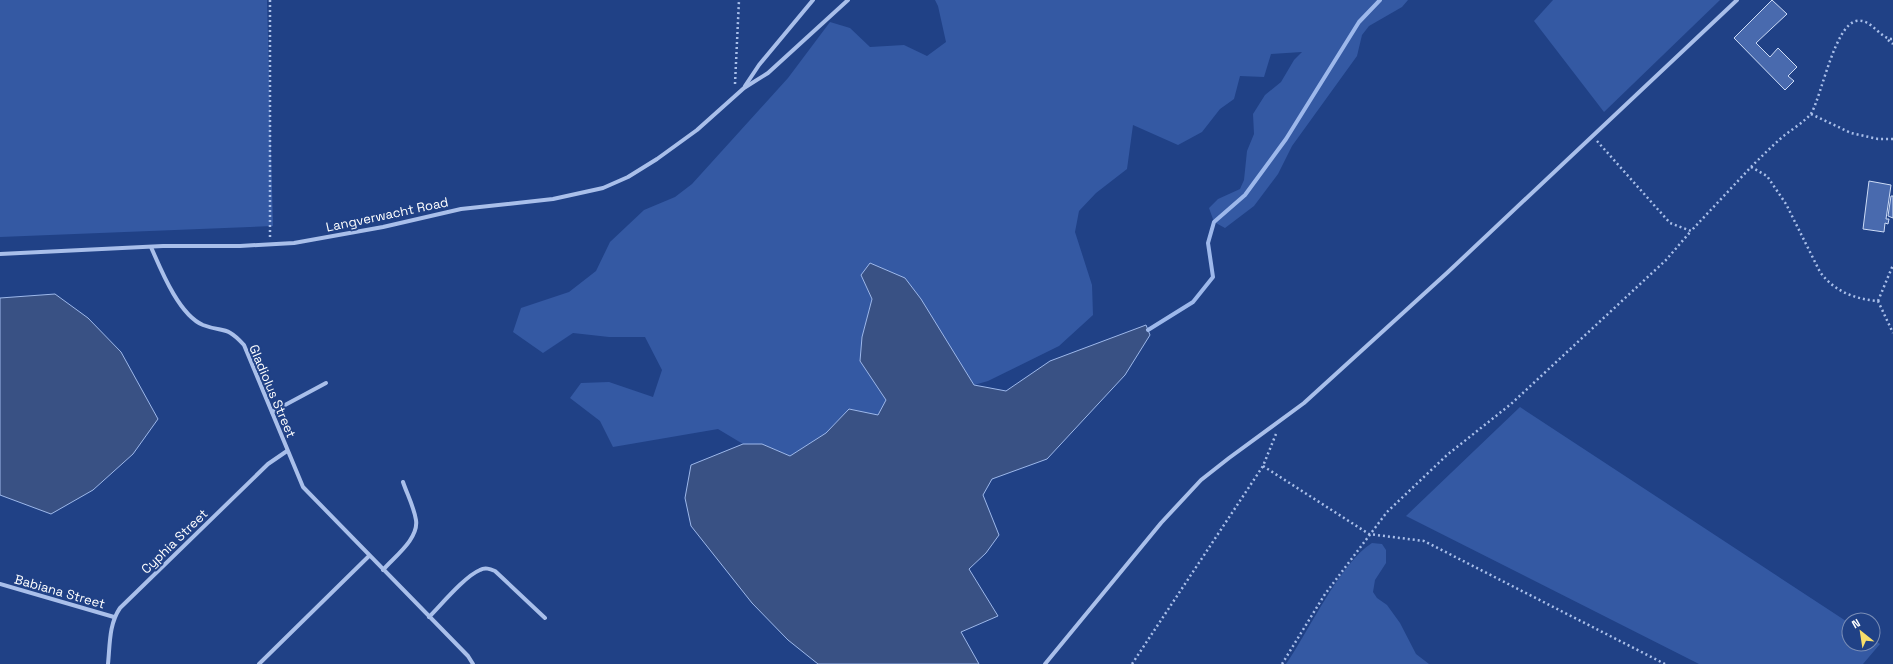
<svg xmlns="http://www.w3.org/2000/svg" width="1893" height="664" font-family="'Space Grotesk',sans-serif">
<rect width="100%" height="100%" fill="#204186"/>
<g fill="#3459a3">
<path d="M0,0H267L273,226L0,237Z"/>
<path d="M935,0H1408L1402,7L1369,26L1362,35L1357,56L1292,146L1278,174L1254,206L1225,228L1214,222L1209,208L1218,199L1240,189L1244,180L1247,151L1254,134L1253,114L1265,95L1281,82L1294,60L1302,52L1271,54L1264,77L1240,76L1234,99L1220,109L1202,132L1178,145L1133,125L1127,169L1096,193L1079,211L1075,232L1092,285L1093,315L1059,346L988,381L974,385L952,351L861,275L872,299L862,337L860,361L886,400L878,415L849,409L826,433L790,456L762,444H743L718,429L613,447L600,421L570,398L581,383L609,382L653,397L662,370L645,337H609L573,333L543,353L513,332L521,308L569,292L596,271L610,242L644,210L675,197L692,184L788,78L830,22L850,28L870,47L904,45L927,56L946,42L938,6Z"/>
<path d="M1553,0H1720L1604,112L1534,21Z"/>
<path d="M1520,407L1849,623V644H1873V639L1880,644L1863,664H1699L1406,516Z"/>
<path d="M1372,543L1382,544L1386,550V563L1375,580L1373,592L1377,598L1387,605L1400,623L1416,654L1429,664H1286C1309,631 1340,563 1372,543Z"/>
</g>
<g fill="#395184" stroke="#9db8eb">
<path d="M870,263L905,278L921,299L974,385L1006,391L1050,361L1146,325L1150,335L1125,375L1047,459L992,479L983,495L999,535L986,553L969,569L998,616L961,632L979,664H818L788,640L752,603L691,526L685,498L691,465L743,444H762L790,456L826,433L849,409L878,415L886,400L860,361L862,337L872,299L861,275Z"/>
<path d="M55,294L88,318L121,352L158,419L133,454L93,490L51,514L0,495V298Z"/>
</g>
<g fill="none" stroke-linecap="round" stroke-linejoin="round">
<path stroke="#9db8eb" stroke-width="4" d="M1148,330L1193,302L1213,277L1208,243L1214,222L1245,195L1286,139L1359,22L1380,0"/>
</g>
<g fill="#496aae" stroke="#cddcf7">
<path d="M1772,0L1787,14L1756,43L1770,57L1778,48L1797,67L1788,76L1794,81L1785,90L1734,38Z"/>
<path d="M1869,181L1891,185L1886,219H1889L1888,224L1885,223L1884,232L1863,229Z"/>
<path d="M1891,196H1893V218L1888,216Z"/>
</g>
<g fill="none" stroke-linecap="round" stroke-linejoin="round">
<g stroke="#a9bfea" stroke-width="2.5" stroke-dasharray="2 3" stroke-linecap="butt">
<path d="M270,0V237"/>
<path d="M1888,40L1893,44"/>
<path d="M735,84L739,0"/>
<path d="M1811,114L1851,133L1878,139H1893"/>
<path d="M1597,141L1670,223L1691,231L1751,167L1767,176L1786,204L1820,272C1834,291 1854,299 1878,301L1893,333"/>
<path d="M1751,167C1760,158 1769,149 1779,140C1787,132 1807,121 1812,112C1822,93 1835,26 1856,21C1872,18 1879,39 1893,39"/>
<path d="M1878,301L1893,265"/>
<path d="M1263,466L1369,534L1424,541L1665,664"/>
<path d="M1132,664L1263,466L1276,434"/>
<path d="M1282,664L1325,594L1387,512L1447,455L1511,404L1666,260L1691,231"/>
</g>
<g stroke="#a9bfea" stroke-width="4">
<path d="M745,86L759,65L813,0"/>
<path d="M151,247C161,270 179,315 203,325C224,333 226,325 244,345L303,487L468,656L473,664"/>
<path d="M0,254L163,246H240L294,243L383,227L461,209L553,199L603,188L628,177L657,159L697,130L744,88L768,73L848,0"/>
<path d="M272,412L326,383"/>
<path d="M383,570C394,557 419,539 416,520C414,507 407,494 403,482"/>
<path d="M0,584L114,617"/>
<path d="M429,617C441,605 465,576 480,570C485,567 490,569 495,571L545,618"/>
<path d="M108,664C110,644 109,624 120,608L268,464L287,451"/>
<path d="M259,664L369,556"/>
<path d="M1045,664L1161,523L1201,480L1229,458L1304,403L1448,272L1737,0"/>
</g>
</g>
<g text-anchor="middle" stroke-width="4" stroke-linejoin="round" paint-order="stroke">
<g font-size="13" fill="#fff" stroke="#204186">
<text transform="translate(387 214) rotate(-12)" y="5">Langverwacht Road</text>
<text transform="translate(273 391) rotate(67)" y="5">Gladiolus Street</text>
<text transform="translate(174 541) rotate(-44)" y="5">Cyphia Street</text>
<text transform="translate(60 591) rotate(16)" y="5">Babiana Street</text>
</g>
</g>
<g transform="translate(1861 632) rotate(330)"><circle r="19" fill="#204186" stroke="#798db6"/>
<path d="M0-3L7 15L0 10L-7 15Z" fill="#f7de6a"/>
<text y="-6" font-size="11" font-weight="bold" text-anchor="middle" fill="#ffffff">N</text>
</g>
</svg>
